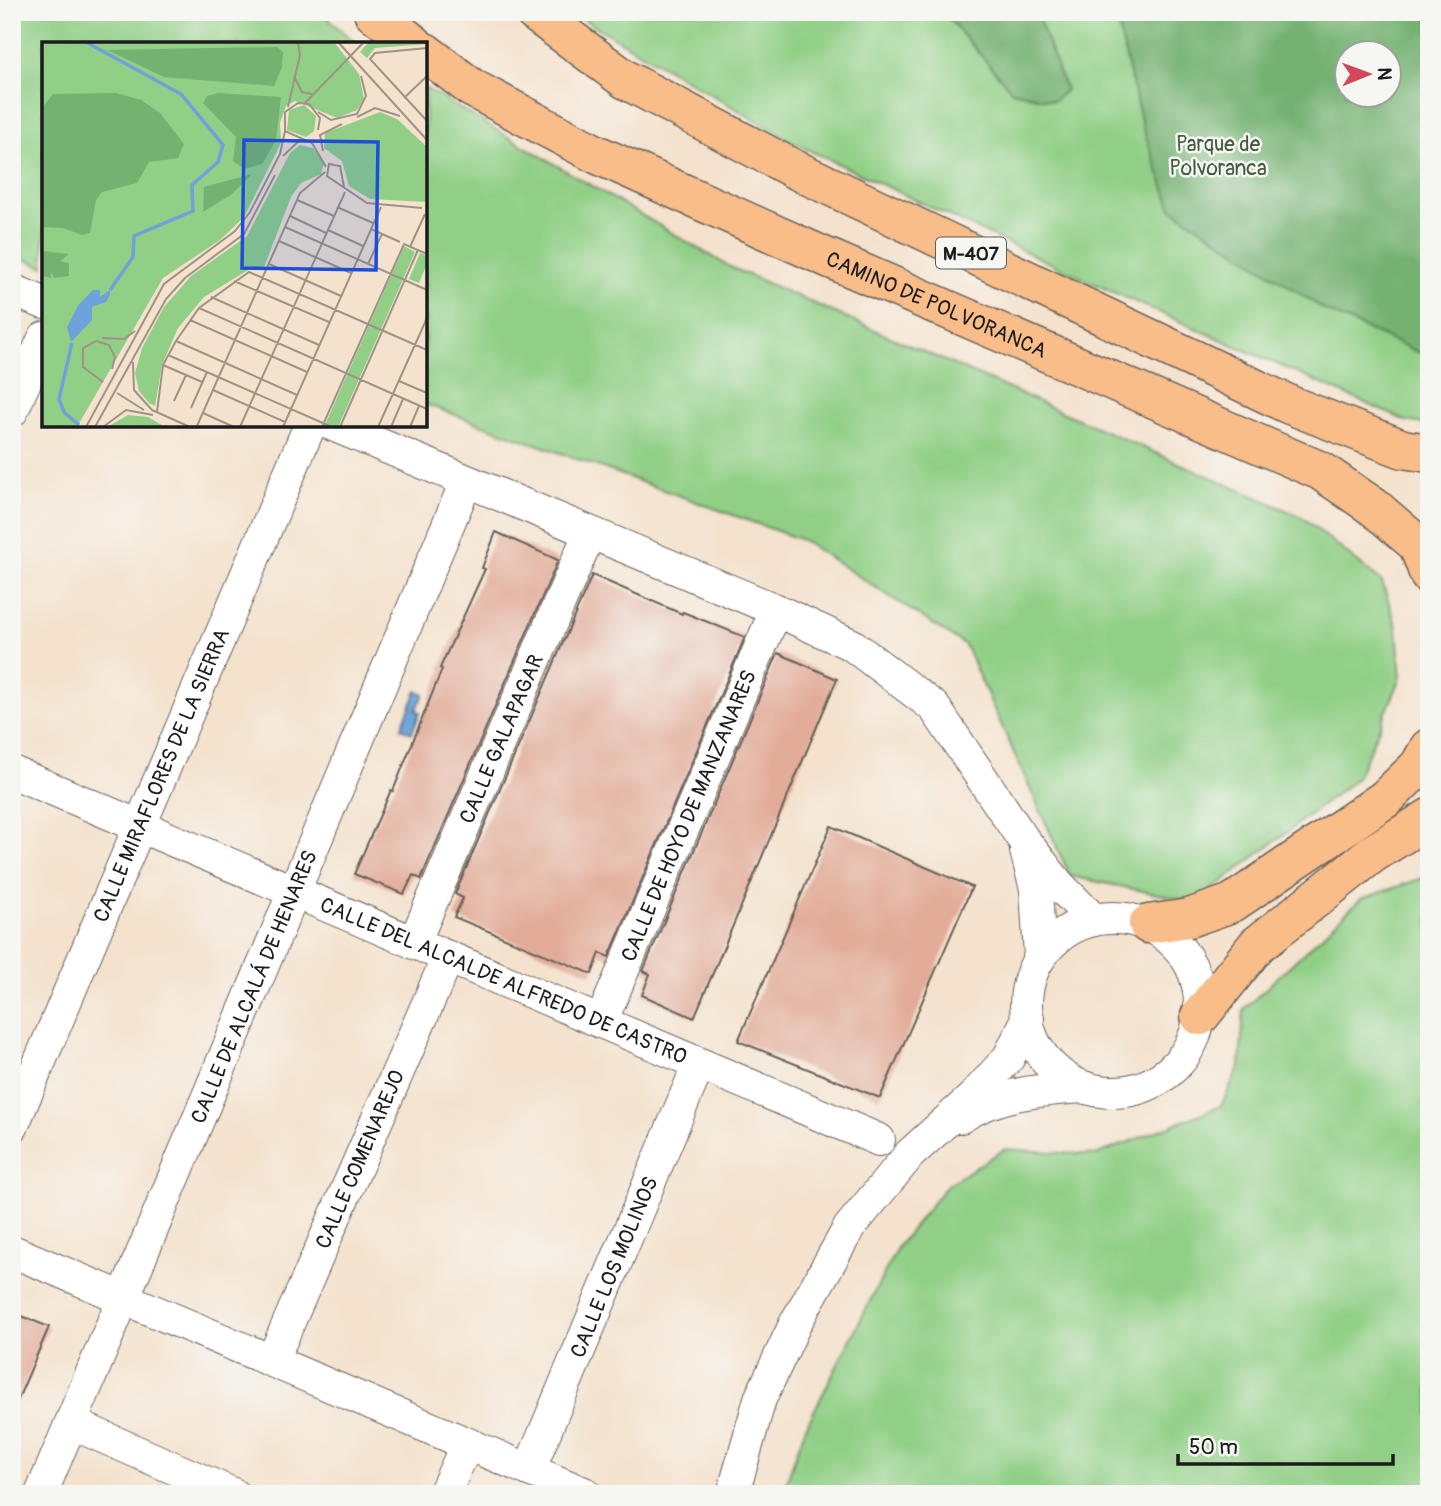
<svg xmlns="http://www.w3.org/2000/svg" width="1441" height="1506" font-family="Pangolin,sans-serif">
<rect width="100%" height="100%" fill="#f6f6f2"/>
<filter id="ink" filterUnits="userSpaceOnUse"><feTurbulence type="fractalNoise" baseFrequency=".0143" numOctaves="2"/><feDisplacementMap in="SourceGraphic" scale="14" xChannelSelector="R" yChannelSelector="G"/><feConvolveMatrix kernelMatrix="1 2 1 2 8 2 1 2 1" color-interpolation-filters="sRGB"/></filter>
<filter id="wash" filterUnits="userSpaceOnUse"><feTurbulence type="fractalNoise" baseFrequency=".00686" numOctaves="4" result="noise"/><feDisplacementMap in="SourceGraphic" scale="28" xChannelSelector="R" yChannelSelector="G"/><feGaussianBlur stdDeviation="1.57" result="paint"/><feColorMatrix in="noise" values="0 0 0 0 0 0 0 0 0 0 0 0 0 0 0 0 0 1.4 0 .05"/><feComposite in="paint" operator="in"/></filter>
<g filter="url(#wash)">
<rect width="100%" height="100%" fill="#f4e2cd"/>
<g fill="#90cf85" stroke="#567650" stroke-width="2" fill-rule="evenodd">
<path d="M12,12H321L356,44H44V267L12,254Z"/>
<path d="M571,12H1429V425L1406,421L1086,280L796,144ZM1346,52H1388V94H1346Z"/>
<path d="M425,88L730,267L1302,517L1382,582L1397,628L1401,678L1357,778L1196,902L1070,876L965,645L802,540L425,404Z"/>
<path d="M1429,876V1494H782L805,1429L898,1246L947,1185L1005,1149L1096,1155L1221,1106L1240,1066L1244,1009L1361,899Z"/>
</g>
<g fill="#74b272" stroke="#486747" stroke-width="2" fill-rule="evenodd">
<path d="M943,12H1036L1066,90L1054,101L1012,91Z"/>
<path d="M1115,12H1429V357L1328,312L1172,209L1143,129ZM1346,52H1388V94H1346Z"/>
</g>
<path fill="#6da2da" stroke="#445f7b" stroke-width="2" d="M417,691L424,694L416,710L420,712L412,733L401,728Z"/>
<g id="blocks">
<g fill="#e2ac98">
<path d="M496,532L558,560L421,879L413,875L404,894L354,874L391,790L393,791L442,669L440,668L485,569L482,568Z"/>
<path d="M592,575L682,614L683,612L745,637L609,957L600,953L592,974L454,917L463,898L455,894Z"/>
<path d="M778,653L837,679L694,1018L642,995L650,974L643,971Z"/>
<path d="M831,826L972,887L880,1098L738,1041Z"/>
<path d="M12,1312L49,1327L12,1413Z"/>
</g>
</g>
</g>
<g filter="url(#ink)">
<use href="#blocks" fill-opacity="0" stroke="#68615a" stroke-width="2"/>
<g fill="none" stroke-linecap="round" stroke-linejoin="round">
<g stroke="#68615a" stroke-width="34">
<g id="minor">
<path d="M12,290L44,303"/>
<path d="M12,411L44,338"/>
<path d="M333,425L776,610L852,645L934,707L1023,839L1059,885L1094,920"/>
<path id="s1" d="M12,772L879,1140"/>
<path d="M1026,851L1036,889L1040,957"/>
<circle cx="1113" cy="1005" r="87"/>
<path id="s2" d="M414,943L589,534"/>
<path id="s3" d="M601,1022L776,610"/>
<path d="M961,1117C998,1093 1041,1090 1083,1087"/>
<path id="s4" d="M12,1127L310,425"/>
<path d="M12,1251L586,1494"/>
<path id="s5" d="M272,1361L448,957"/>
<path d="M71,1423L233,1494"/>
<path id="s6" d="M529,1470L699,1064"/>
<path id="s7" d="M41,1494L466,482"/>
<path d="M444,1494L467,1444"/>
<path d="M733,1494L760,1399L796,1322L849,1228L910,1154L973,1097L1009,1057L1028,1018"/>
</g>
</g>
<g stroke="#68615a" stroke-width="41">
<g id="trunk">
<path d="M373,12L414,44"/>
<path d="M534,12L626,80L792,168L1290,405L1403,449L1429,453"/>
<path id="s8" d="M425,52L472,88L596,154L819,254L1321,471L1375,508L1418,545L1429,575"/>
<path d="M1148,924L1189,918L1232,903L1385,799L1419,766L1429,748"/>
<path d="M1200,1016L1257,945L1372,854L1429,818"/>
</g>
</g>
<use href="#minor" stroke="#fff" stroke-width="32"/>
<use href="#trunk" stroke="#f8bd89" stroke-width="38"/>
</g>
</g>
<g text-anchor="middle" stroke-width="5" stroke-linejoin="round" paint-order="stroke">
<rect fill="#f6f6f2" stroke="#5d5d5c" stroke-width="2" x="936" y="237.5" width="70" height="31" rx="5"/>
<g font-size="19" font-weight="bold" fill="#1c1c1c">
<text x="971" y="260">M-407</text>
</g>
<g font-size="21" fill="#455b41" stroke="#f6f6f2">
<text x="1218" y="151">Parque de<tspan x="1218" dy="24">Polvoranca</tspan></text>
</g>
<g font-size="21" fill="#1c1c1c" stroke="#f6f6f2">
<text dy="7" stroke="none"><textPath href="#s8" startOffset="572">CAMINO DE POLVORANCA</textPath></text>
<text dy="7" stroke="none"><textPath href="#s2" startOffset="222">CALLE GALAPAGAR</textPath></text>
<text dy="7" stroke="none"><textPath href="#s4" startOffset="382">CALLE MIRAFLORES DE LA SIERRA</textPath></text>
<text dy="7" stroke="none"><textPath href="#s3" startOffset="224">CALLE DE HOYO DE MANZANARES</textPath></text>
<text dy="7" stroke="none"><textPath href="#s1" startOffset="534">CALLE DEL ALCALDE ALFREDO DE CASTRO</textPath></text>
<text dy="7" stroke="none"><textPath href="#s7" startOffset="550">CALLE DE ALCALÁ DE HENARES</textPath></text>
<text dy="7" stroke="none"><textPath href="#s5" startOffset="220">CALLE COMENAREJO</textPath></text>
<text dy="7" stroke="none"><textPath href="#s6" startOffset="220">CALLE LOS MOLINOS</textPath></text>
</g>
</g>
<g transform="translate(42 42)">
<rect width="385" height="385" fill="#f4e2cd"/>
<path d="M0,0H292L317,32L322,57L315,68L295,76L253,59L244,64L238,81L239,101L202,175L178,198L121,236L35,385H0ZM327,0H385V2L333,6L325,16L318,10ZM262,63L274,74L272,89L264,95L245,88L247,68ZM338,70L355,77L385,105V160L328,157L307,144L300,119L282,106L283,91ZM258,103L271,106L282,121L279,132L259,141L249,155L221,228H206L162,255L136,286L120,323L113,364L107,361L97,349L93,331L100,306L122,265L149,234L205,194L248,111ZM362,204L373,210L296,385H282ZM378,211L385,214V222L377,241L367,237ZM86,373L106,375L123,385H65Z" fill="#90cf85"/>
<path d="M235,5L241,10L240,25L232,44L122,35L65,8ZM74,51L99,58L118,71L142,102L136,116L107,120L95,141L60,150L54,158L48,191L40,193L21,186L0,185V66L11,52ZM177,51L239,55L234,98L220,122L202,127L191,119L194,95L161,61L165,54ZM210,132L190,152L161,170L162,145ZM0,209L27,212L18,219L27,221V234L12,236L9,230V236L0,234Z" fill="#74b272"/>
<path d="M51,248H58V255L68,248V253L64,260L50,265V278L29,300L25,285L37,262Z" fill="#6da2da"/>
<path fill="none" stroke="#6da2da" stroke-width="3.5" d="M44,0L139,52L181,103L176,120L150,143L151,169L92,194L91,215L68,248M30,301L17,357L22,370L37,383"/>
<path fill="none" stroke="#9e9386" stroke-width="2" d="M296,0L385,98M385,6L333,11L328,17L385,79M252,34L260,50L270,52M362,56L385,34M263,61L322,0M246,65L258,13L256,0M276,70L289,78L315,72L324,54L319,34M315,75L333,66L358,74M276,88L278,76L267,62L256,61L243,70V89L270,101L284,125M281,109L278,93L300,82M241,114L258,98M302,145L298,124L287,122L285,134L325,161L380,166M255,158L292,174M295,165L331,181M248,174L284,191M243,185L385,248M329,187L358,200M286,188L321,204M237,199L309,231M368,205L383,172M227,222L299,254M326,222L340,192M192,239L287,280M169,255L277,303M157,266L385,367M148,278L265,330M60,296L82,297L93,289M134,299L255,353M126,313L290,385M91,320L92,348L110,368M121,323L160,340M357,339L385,351M61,340L41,325V306L54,299L67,303L73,315L70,327M171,348L243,380M75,351L102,368M132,359L144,333M149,366L165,330M110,368L148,385M115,370L121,323L134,299L157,266L207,230L385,308M161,371L192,385M155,384L258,151L283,130M44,385L122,242L193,189L208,170L238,112L243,89M53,385L124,257L143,236L202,192L233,133M61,385L84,368L111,373M198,385L303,150M241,385L339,165M280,385L362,202L385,212M298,385L376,208M336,385L385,276M349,385L361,357M368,385L377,364"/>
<path fill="#1d4ed8" fill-opacity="0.15" stroke="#1d4ed8" stroke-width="3.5" d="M202,98L336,100L334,228L200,226Z"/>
<rect width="385" height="385" fill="none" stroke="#1c1c1c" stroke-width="3.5"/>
</g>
<rect width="1441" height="1506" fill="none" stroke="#f6f6f2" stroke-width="42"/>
<g transform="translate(1368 74) rotate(89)"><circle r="33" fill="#f6f6f2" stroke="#9f9f9c" stroke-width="2"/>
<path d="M0-5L12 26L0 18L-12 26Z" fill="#d1495b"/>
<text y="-10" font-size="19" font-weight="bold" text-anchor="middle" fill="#1c1c1c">N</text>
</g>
<path d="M1178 1454v10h215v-10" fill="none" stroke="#1c1c1c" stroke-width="3.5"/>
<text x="1189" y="1454" font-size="21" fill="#1c1c1c" stroke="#f6f6f2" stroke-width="5" paint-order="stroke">50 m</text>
</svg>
